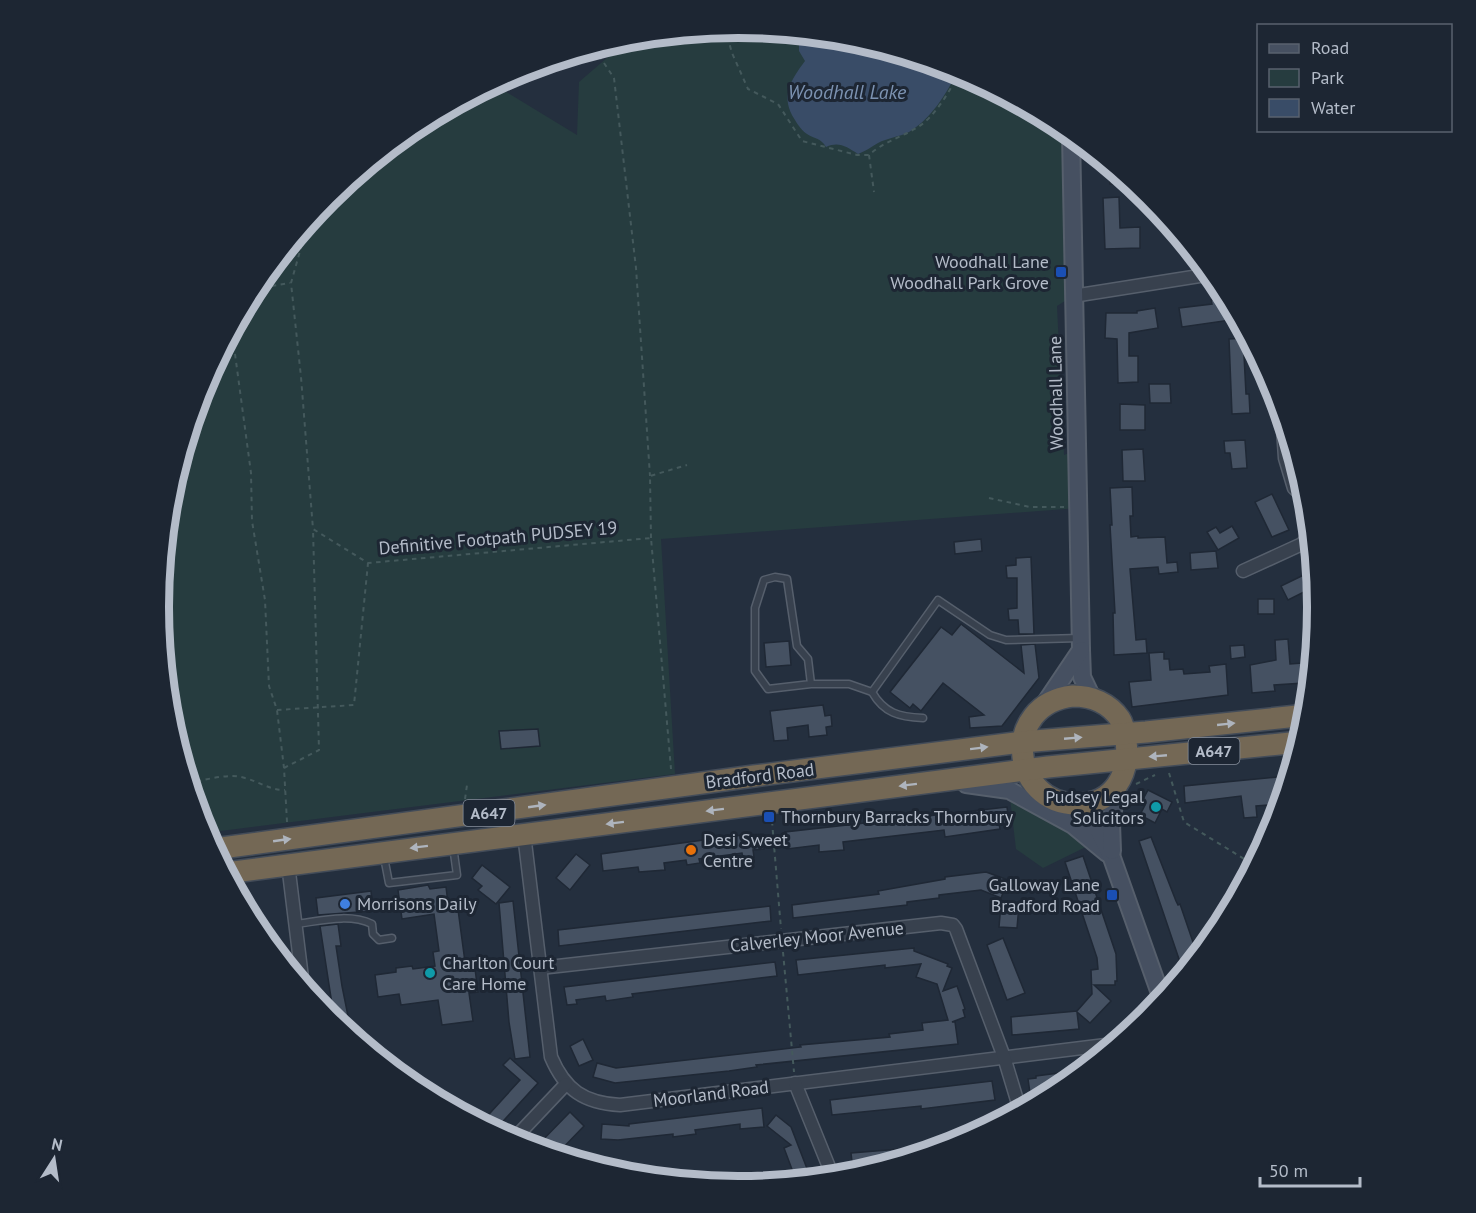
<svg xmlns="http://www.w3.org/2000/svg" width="1476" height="1213" font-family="'PT Sans',sans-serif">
<rect width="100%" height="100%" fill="#242f3e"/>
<g fill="#263c3f">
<path d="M738,27L851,38L960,71L1060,125L1071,134L1073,296L1057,306L1064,455L1077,450L1079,508L661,539L675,774L205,833L170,719L159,606L170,493L203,384L256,284L328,196L416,124L493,84L577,135L579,82L630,38Z"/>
<path d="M1009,790L1094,843L1043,868L1016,849Z"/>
</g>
<path fill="#394c67" d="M803,33L851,38L958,71C946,94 932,118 909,132C899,137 887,138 878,143C871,147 866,151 858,154C847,147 839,141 826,147C821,138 815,139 807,134C802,131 798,125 795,120C780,97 790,81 805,61L799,51V44L807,38Z"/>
<g fill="#455162" stroke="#1f2835" stroke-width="1.5">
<path d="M1110,166L1122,175V184H1110Z"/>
<path d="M1119,197L1120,228L1140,227V248L1105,249L1103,198Z"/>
<path d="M1227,298L1238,319L1182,327L1179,308L1212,304L1211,300Z"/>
<path d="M1155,308L1158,328L1129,333V356H1138V382L1118,383L1117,339L1105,338L1106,313H1137V311Z"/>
<path d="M1248,338L1249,355H1244L1246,394H1249L1250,413L1232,414L1229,339Z"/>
<path d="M1149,384H1170L1171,403H1150Z"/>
<path d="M1120,404L1145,405V430H1120Z"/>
<path d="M1245,440L1247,468L1232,469L1230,453H1225L1224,441Z"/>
<path d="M1143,449L1145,481H1123L1122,450Z"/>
<path d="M1132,487L1133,516H1130L1131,537L1138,536V538L1165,537L1167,563L1177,562L1178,572L1159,574L1158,567L1130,569L1136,640L1146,639L1147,653L1114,655L1113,613H1115L1110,525H1112L1110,488Z"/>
<path d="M1272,494L1289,530L1272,537L1255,502Z"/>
<path d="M1232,526L1239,538L1218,550L1207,532L1216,527L1220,533Z"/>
<path d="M981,539L982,551L955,554L954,542Z"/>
<path d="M1216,551L1218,568L1191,570L1190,553Z"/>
<path d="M1031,557L1034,634H1019L1018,620H1009L1008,609L1017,608V578H1007L1006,566L1016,565V558Z"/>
<path d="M1314,570L1316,586L1288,600L1281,586Z"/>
<rect x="1258" y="599" width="16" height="15"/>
<path d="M961,624L1024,673L1021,645L1035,644L1039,678L1002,726L970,728L969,717L984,715L943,683L921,711L913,704L910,708L890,692L941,627L952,635Z"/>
<path d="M1288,639L1290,664L1303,663L1304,683L1274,685L1275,691L1252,693L1250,665L1276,660L1275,640Z"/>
<path d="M789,641L791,665L766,667L764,643Z"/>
<path d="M1244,645L1245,657L1231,659L1230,646Z"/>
<path d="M1164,652V659H1169L1170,670L1183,669L1184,674L1210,672L1209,666L1226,664L1228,695L1132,707L1129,682L1151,680L1149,653Z"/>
<path d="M823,705L825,716L831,715L832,726L826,727L827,735L809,737L808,725L787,728L788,740L774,741L770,711Z"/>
<path d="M538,729L540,746L501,749L499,731Z"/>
<path d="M1289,776L1281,804L1256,806L1257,817L1244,818L1241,796L1185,803L1184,786Z"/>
<path d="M1148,790L1172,802L1167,812L1162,809L1155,823L1140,815L1145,805L1141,803Z"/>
<path d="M1007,807L1009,823L999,824L1000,829L945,837L944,830L843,842L844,850L819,852V845L787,849L785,832Z"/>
<path d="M763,834L764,849L753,850L754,857L743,858L742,853L699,859L700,863L687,865L686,860L664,863L665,870L639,872L638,867L603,871L601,854L733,836Z"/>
<path d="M1151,837L1176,901L1178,905L1180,904L1194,945L1191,946L1194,958L1180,962L1139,841Z"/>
<path d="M576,854L590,865L570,890L556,878Z"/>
<path d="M1083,856L1116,954L1117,981H1115V985H1094L1111,1001L1090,1023L1077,1012L1079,1029L1012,1035L1011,1017L1077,1011L1092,994L1091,970L1098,969L1097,958L1065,862Z"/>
<path d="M482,865L510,887L496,904L478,890L482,886L472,878Z"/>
<path d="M986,872L1008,880L1001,898L981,890L939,895V898L907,902V905L793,918L792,905L879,894L878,891L945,879V877Z"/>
<path d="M428,885L430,889L446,887L448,903L457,902L465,962L474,961L478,992L469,993L473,1021L442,1025L438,1000L401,1005L399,994L378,997L375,975L396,972V968L412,966L413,969L435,966L433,952L439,951L434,914L402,919L398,890Z"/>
<path d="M371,891L373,911L318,915L316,898Z"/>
<path d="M513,901L530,1057L515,1059L509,1022L499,903Z"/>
<path d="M1001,904L1019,905L1017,928L999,927Z"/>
<path d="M770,906L771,921L559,946L558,930Z"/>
<path d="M338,924L341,946H336L342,986L348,1016L358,1041L336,1022L334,1017L320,926Z"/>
<path d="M1003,938L1025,993L1007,1000L987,945Z"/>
<path d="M914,948V951L948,964L947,966L952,968L943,991L957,986L965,1009L963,1010L965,1017L952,1022H955L958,1044L756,1065L757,1067L729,1071L615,1083L593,1077L597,1063L616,1068L801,1047L800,1045L890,1037L889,1034L923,1030L922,1023L948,1020L937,984L916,977L921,964L885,968V965L798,975L796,960Z"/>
<path d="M775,962L777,976L632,994L633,997L606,1001L605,996L576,1000L577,1004L567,1005L564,987Z"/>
<path d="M583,1039L593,1060L579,1066L570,1046Z"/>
<path d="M510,1058L538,1083L495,1130L481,1123L520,1080L503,1065Z"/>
<path d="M1082,1070L1060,1089L1041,1099L1031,1100L1028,1079L1036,1078V1076Z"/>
<path d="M992,1081L995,1100L921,1109V1106L832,1115L830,1100Z"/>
<path d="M762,1108L764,1127L740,1129V1124L695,1130L696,1134L673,1137V1134L618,1140L601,1139L602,1124L629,1126V1124Z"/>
<path d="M570,1112L584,1126L557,1154L535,1148Z"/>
<path d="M776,1115L791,1127L811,1179L796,1180L784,1148L791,1145L767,1126Z"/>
<path d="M925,1147L926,1152L877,1167L853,1170L851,1153Z"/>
</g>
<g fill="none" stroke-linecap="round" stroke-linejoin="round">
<g stroke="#565f6c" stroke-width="9">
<g id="lane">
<path d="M811,684L808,659L797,646L787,579L775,577L764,580L755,608V671L768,689L811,684H849L872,692"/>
<path d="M923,718C899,717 884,713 872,692L938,600L990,635L1006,640L1080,638"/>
<path d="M384,857L389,883L457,875L453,846"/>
<path d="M296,924C320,921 349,913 372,924L373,934L379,940L392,938"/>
</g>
</g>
<g stroke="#565f6c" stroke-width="15">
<g id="street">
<path d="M1073,296L1212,274"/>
<path d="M1282,414L1285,458L1294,488L1307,500"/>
<path d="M1243,571L1302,544L1310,535"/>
<path d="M524,834L551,1057C565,1090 584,1103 620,1105L1114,1044"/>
<path d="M288,864L303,986"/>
<path d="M540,968L941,923L953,925L956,929L1004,1057L1020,1110"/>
<path d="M795,1083L833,1177"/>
<path d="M513,1140L566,1084"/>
</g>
</g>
<g stroke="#565f6c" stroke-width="20">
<g id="secondary">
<path d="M1071,134L1081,650L1082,677L1092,698"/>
<path d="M1042,708L1081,650"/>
<path d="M966,784L1009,790L1073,825L1107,853"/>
<path d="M1077,804L1099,831L1112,858L1162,999"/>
<path d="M1112,851L1111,823L1117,786"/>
</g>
</g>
<g stroke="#434c59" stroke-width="24">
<g id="highway">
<path d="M1073,696C1091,696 1109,703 1120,719C1124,725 1125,734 1126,741C1130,774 1114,804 1078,804C1010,805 1000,704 1073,696Z"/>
<path d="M214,849L754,776L1022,742L1146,732L1307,715"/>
<path d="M226,873L1048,767L1300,742"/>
</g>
</g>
<g stroke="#44595c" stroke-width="2" stroke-dasharray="4.5 4.5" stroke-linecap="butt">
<path d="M725,28L732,53L748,89L778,104L802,141L857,155H869C883,142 902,137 918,127C935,117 951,89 960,71"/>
<path d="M594,48L614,78L636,268L650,476"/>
<path d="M869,155L874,192"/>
<path d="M328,197L302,244L291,283L301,377L313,529L368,563L651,538L671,769"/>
<path d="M254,289L290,283"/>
<path d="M233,327V339L251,473L252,521L265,600L269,686L277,710L284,768"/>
<path d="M989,498L1030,507H1064"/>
<path d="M651,538L650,476L687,465"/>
<path d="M277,710L354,705L368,563"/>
<path d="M1169,773L1184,822L1254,865"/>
<path d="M188,781L193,782C210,779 229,773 245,778C260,782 269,790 285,790"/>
<path d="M1136,784L1155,775"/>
<path d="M465,799L467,785"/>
<path d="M772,821L781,929"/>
<path d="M287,822L284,768L319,750L313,529"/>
<path d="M783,952L794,1072"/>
</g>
<use href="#lane" stroke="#38414e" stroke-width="6"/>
<use href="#street" stroke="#38414e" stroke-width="12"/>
<use href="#secondary" stroke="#465061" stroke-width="16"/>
<use href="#highway" stroke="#746855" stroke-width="21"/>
</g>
<defs><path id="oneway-solid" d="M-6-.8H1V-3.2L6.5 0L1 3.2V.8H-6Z" transform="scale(1.5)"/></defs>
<g fill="#aeb4bd">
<use href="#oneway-solid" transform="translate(1226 724) rotate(-6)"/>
<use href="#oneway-solid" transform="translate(1073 738) rotate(-5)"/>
<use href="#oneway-solid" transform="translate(979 748) rotate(-7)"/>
<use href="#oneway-solid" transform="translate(1158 756) rotate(175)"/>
<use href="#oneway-solid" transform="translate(908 785) rotate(173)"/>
<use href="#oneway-solid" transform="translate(537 806) rotate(-8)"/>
<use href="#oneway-solid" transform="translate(715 810) rotate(173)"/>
<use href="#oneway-solid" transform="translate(615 823) rotate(173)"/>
<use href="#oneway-solid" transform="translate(282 840) rotate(-8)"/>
<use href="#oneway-solid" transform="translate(419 847) rotate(173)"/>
</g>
<g fill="#1a4fb4" stroke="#1d2633" stroke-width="2">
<rect x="1055" y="266" width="12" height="12" rx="3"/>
<rect x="763" y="811" width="12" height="12" rx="3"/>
<rect x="1106" y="889" width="12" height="12" rx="3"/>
</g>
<g fill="#0f9aa8" stroke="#1d2633" stroke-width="2">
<circle cx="1156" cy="807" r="6"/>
<circle cx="430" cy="973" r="6"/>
</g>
<circle fill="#e8710a" stroke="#1d2633" stroke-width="2" cx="691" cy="850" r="6"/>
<circle fill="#3f7fe0" stroke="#1d2633" stroke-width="2" cx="345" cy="904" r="6"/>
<g text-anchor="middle" stroke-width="6" stroke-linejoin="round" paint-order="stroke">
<g fill="#1d2633" stroke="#878f9c" stroke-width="1.5">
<rect x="1188.5" y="738" width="51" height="26" rx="4.5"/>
<rect x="463.5" y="800" width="51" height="26" rx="4.5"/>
</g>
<g font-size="16" font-weight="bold" fill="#b4bcc9">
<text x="1214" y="757">A647</text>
<text x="489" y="819">A647</text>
</g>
<g font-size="18" fill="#b4bcc9" stroke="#1d2633" text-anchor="start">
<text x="1049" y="268" text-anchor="end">Woodhall Lane<tspan x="1049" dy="21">Woodhall Park Grove</tspan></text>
<text x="1144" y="803" text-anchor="end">Pudsey Legal<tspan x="1144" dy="21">Solicitors</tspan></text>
<text x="781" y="823">Thornbury Barracks Thornbury</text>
<text x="703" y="846">Desi Sweet<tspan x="703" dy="21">Centre</tspan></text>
<text x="1100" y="891" text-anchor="end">Galloway Lane<tspan x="1100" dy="21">Bradford Road</tspan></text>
<text x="357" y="910">Morrisons Daily</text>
<text x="442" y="969">Charlton Court<tspan x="442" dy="21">Care Home</tspan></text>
</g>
<g font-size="18" fill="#b4bcc9" stroke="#1d2633">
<text transform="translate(1056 393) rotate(-91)" y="6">Woodhall Lane</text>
<text transform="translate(498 538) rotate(-5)" y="6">Definitive Footpath PUDSEY 19</text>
<text transform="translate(760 776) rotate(-7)" y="6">Bradford Road</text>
<text transform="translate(817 937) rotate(-6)" y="6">Calverley Moor Avenue</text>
<text transform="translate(711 1094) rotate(-7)" y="6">Moorland Road</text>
</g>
<g font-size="20" font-style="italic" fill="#7c92b1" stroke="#1d2633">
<text x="847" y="99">Woodhall Lake</text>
</g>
</g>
<path d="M0 0H1476V1213H0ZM169 607a569 569 0 1 1 1138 0a569 569 0 1 1-1138 0Z" fill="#1d2633" fill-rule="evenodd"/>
<path fill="none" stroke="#b4bcc9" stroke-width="8" d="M169 607a569 569 0 1 1 1138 0a569 569 0 1 1-1138 0Z"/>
<rect x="1257" y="24" width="195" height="108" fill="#1d2633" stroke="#59626f" stroke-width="1.5"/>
<rect x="1269" y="44" width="30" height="9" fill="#465061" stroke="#59626f" stroke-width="1.5"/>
<text x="1311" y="54" font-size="18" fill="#b4bcc9">Road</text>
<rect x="1269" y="69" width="30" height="18" fill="#263c3f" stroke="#59626f" stroke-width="1.5"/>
<text x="1311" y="84" font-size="18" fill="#b4bcc9">Park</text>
<rect x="1269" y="99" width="30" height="18" fill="#394c67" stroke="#59626f" stroke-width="1.5"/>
<text x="1311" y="114" font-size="18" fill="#b4bcc9">Water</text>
<g transform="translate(54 1159) rotate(12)" stroke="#1d2633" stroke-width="4.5" paint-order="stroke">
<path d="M0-4.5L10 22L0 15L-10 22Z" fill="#b4bcc9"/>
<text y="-9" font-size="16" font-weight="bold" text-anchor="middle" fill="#b4bcc9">N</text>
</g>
<path d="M1260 1177v9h100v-9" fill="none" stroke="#b4bcc9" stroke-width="3"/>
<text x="1269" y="1177" font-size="18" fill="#b4bcc9" stroke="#1d2633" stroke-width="4.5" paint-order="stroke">50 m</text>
</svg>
